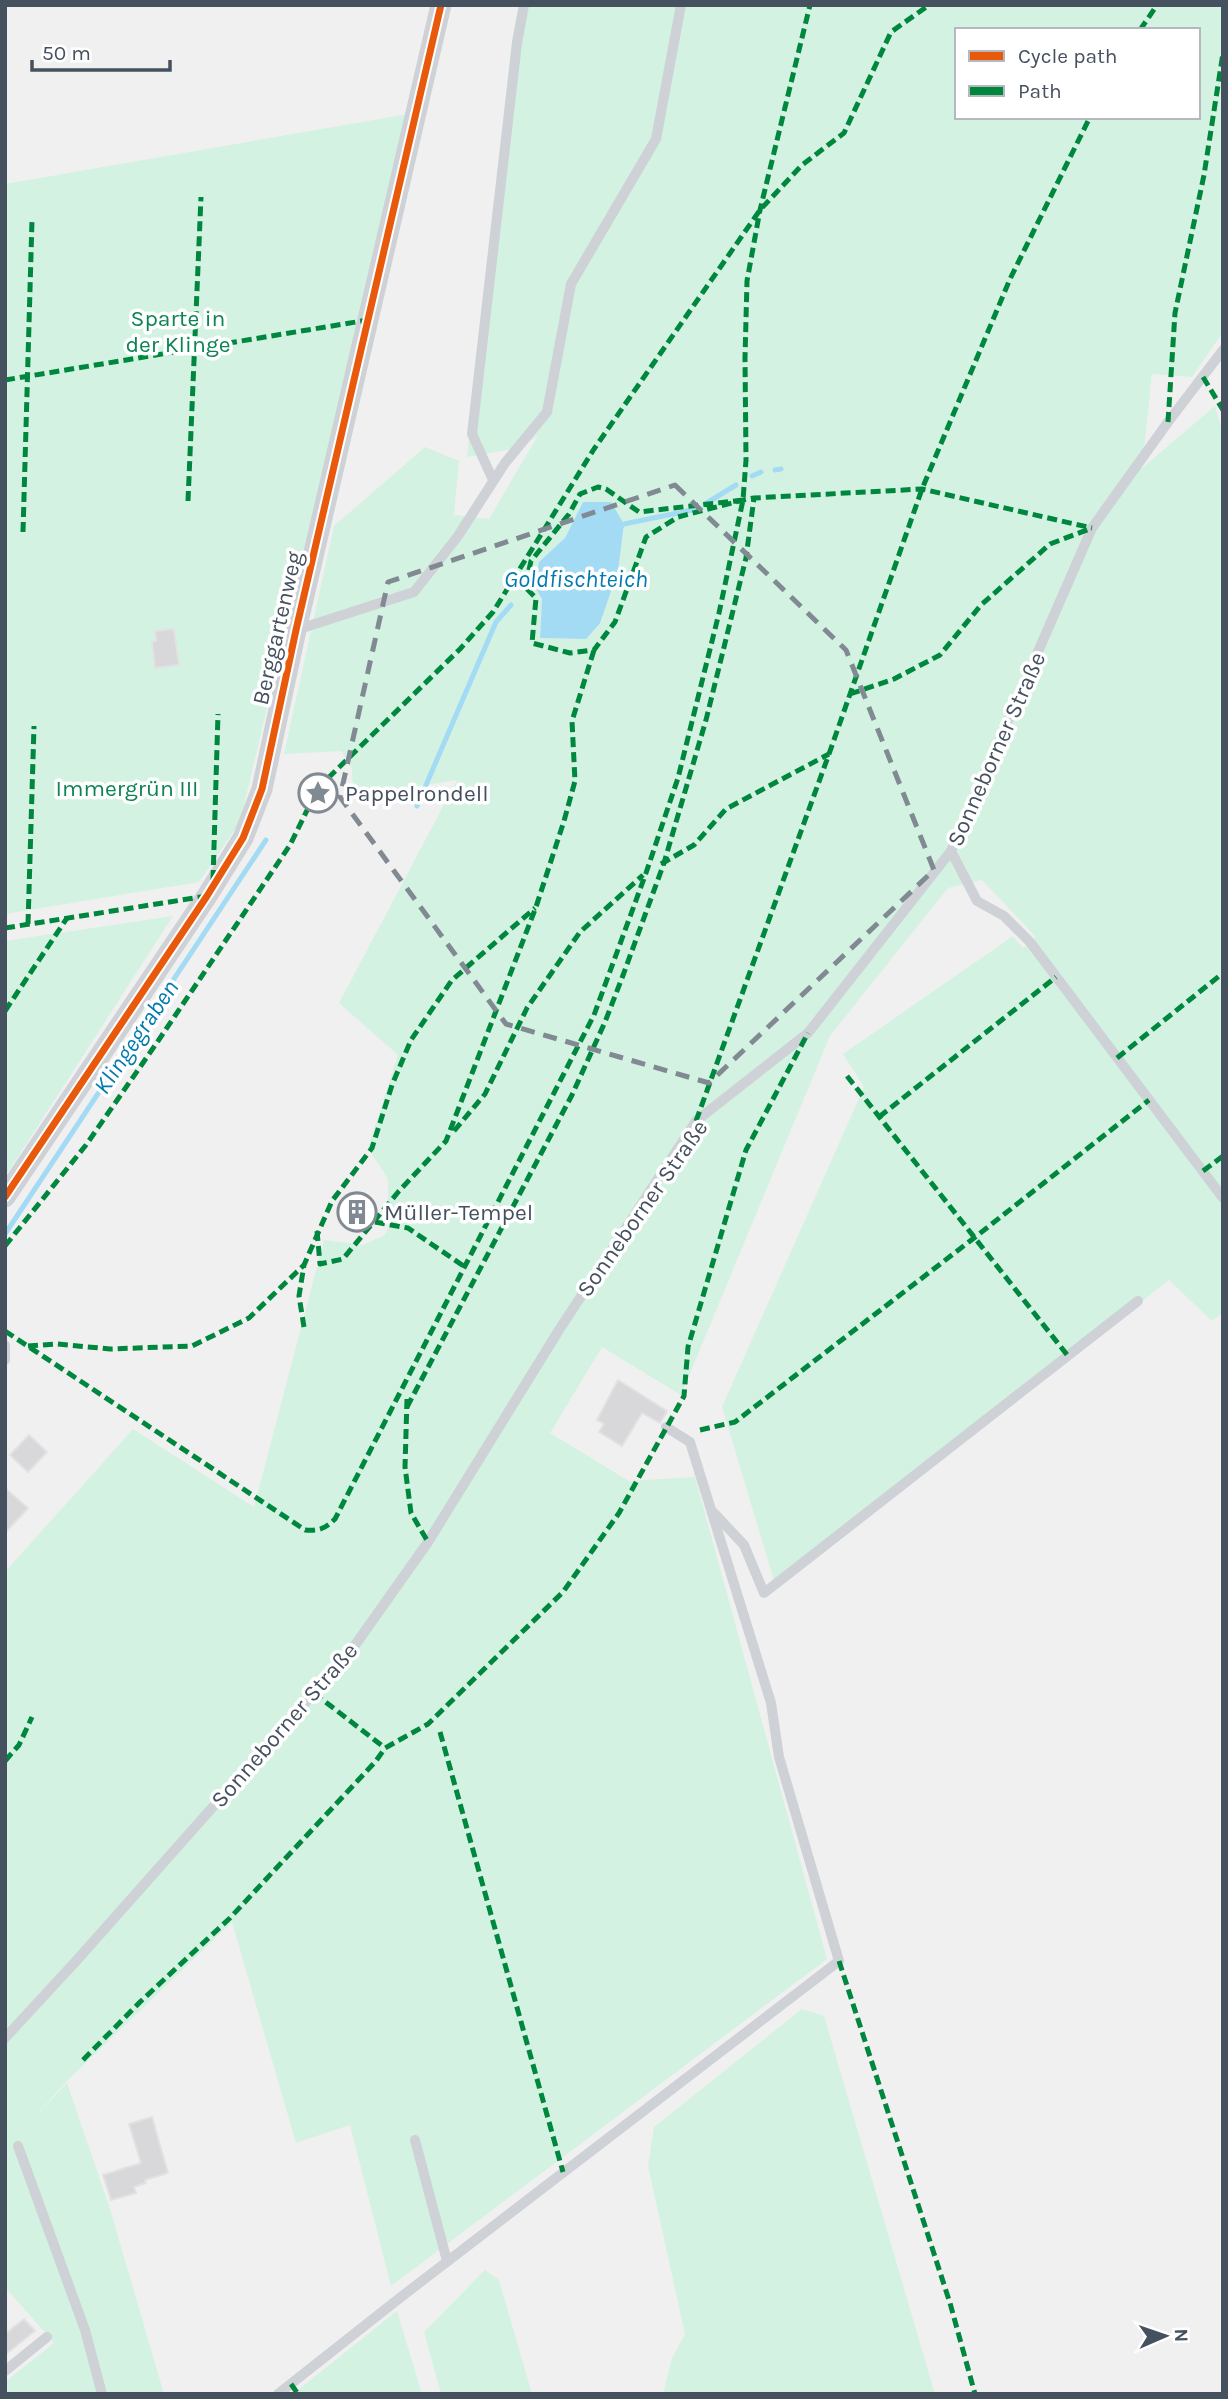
<svg xmlns="http://www.w3.org/2000/svg" width="1228" height="2399" font-family="Karla,sans-serif">
<rect width="100%" height="100%" fill="#f1f0f0"/>
<g fill="#d3f2e2" fill-rule="evenodd">
<path d="M519,5H1223V332L1192,377L1152,374L1142,468L1215,406L1223,434V1313L1212,1321L1169,1280L775,1584L722,1407L864,1087L843,1054L1013,936L1023,948L1036,937L982,880L948,888L830,1036L681,1395L602,1347L550,1433L629,1481L695,1477L827,1959L391,2286L350,2125L296,2143L232,1922L66,2082L28,2124L67,2083L110,2209L164,2394H5V2382L54,2343L5,2287V1572L133,1429L254,1507L324,1240L363,1245L385,1235L393,1216L388,1200V1179L368,1148L398,1055L339,1003L457,780L353,796L352,769L341,751L284,754L334,526L425,447L459,461L454,515L489,519L537,437L518,448L467,457L512,40ZM957,30H1198V117H957ZM583,502H611L624,524L618,571L586,639L540,638L542,599L539,562L565,538Z"/>
<path d="M408,114L240,822L199,882L5,914V184Z"/>
<path d="M173,916L5,1177V941Z"/>
<path d="M802,2009L824,2016L935,2394H665L664,2390L672,2358L685,2334L648,2166L654,2127Z"/>
<path d="M485,2270L499,2280L532,2394H441L424,2332Z"/>
<path d="M397,2311L422,2394H293Z"/>
</g>
<path fill="#a3dbf4" d="M583,502H611L624,524L618,571L600,623L586,639L540,638L542,599L535,587L539,562L565,538Z"/>
<g fill="none" stroke-linecap="round" stroke-linejoin="round">
<g stroke="#a3dbf4" stroke-width="5">
<path d="M775,470L781,469"/>
<path d="M752,476L761,472"/>
<path d="M705,504L736,485"/>
<path d="M619,528L624,524L697,509"/>
<path d="M417,806L496,622L511,605"/>
<path d="M5,1234L266,840"/>
</g>
</g>
<g fill="#d8d8db" stroke="#e2e2e3" stroke-width="2">
<path d="M174,629L179,665L155,668L152,642L156,641L155,631Z"/>
<path d="M618,1380L667,1411L660,1423L642,1413L622,1446L599,1432L604,1424L597,1420Z"/>
<path d="M29,1435L47,1452L28,1472L10,1455Z"/>
<path d="M5,1488L28,1508L5,1533Z"/>
<path d="M152,2117L168,2173L145,2180L146,2183L134,2187L136,2193L111,2200L103,2175L141,2163L129,2124Z"/>
<path d="M24,2319L35,2331L5,2355V2334Z"/>
</g>
<g fill="none" stroke-linecap="round" stroke-linejoin="round">
<g stroke="#ced1d5" stroke-width="10">
<path d="M493,480L472,434L517,43L524,5"/>
<path d="M296,630L414,592L458,536L505,463L547,412L571,284L656,139L681,5"/>
<path d="M951,851L977,901L1004,916L1030,942L1223,1198"/>
<path d="M5,1345V1360"/>
<path d="M714,1513L744,1545L764,1593L1138,1301"/>
<path d="M5,2038L77,1960L314,1693L341,1665L428,1542L559,1330L696,1121L808,1033L951,851L1092,528L1168,422L1223,350"/>
<path d="M415,2140L447,2261"/>
<path d="M18,2146L85,2330L102,2394"/>
<path d="M5,2371L47,2337"/>
<path d="M278,2394L401,2297L839,1961L779,1757L771,1703L690,1442L666,1427"/>
</g>
<path stroke="#ced1d5" stroke-width="21" d="M5,1197L207,896L243,838L262,789L296,630L441,5"/>
<g stroke="#00873e" stroke-width="5" stroke-dasharray="10 5" stroke-linecap="butt">
<path d="M1140,30L1157,5"/>
<path d="M1203,377L1223,410"/>
<path d="M5,380L368,320"/>
<path d="M1168,422L1175,313L1204,175L1223,53"/>
<path d="M743,500L639,512L606,489L598,487L580,494L569,514L531,561L525,587L536,598L532,643L570,653L594,650L615,622L646,537L678,517L743,500L754,498L922,489L1092,528"/>
<path d="M188,501L201,197"/>
<path d="M23,532L32,220"/>
<path d="M850,694L894,679L940,655L981,605L1050,544L1092,528"/>
<path d="M661,864L694,845L726,809L829,754"/>
<path d="M213,880L218,714"/>
<path d="M28,924L34,726"/>
<path d="M5,928L207,896"/>
<path d="M5,1011L67,918"/>
<path d="M1117,1058L1223,973"/>
<path d="M847,1076L1068,1356"/>
<path d="M879,1117L1056,977"/>
<path d="M696,1121L829,754L922,489L1010,279L1090,117"/>
<path d="M454,1131L485,1094L527,1008L580,932L643,875"/>
<path d="M1203,1171L1223,1156"/>
<path d="M375,1222L408,1228L465,1267"/>
<path d="M317,1231L320,1264L343,1259L399,1191L446,1141L536,907L564,821L575,781L572,721L594,650"/>
<path d="M5,1246L86,1145L156,1044L290,845L318,788L460,649L493,612L594,449L760,210L802,165L844,133L891,32L929,5"/>
<path d="M304,1327L299,1296L304,1265L332,1201L372,1148L392,1085L411,1040L452,980L535,908"/>
<path d="M5,1331L305,1530C319,1531 325,1529 335,1519L594,1015L646,873L678,778L719,613L743,500L746,460L745,358L747,281L760,210L810,5"/>
<path d="M28,1346L57,1344L110,1349L192,1346L249,1318L304,1265"/>
<path d="M407,1399L405,1467L411,1513L428,1542"/>
<path d="M407,1407L572,1095L605,1022L622,978L664,863L706,720L746,558L754,498"/>
<path d="M700,1430L735,1422L974,1238L1149,1100"/>
<path d="M314,1693L385,1748"/>
<path d="M440,1732L563,2172"/>
<path d="M5,1761L19,1745L32,1717"/>
<path d="M839,1961L950,2303L975,2394"/>
<path d="M83,2060L140,2002L230,1918L376,1761L385,1748L428,1724L563,1592L619,1513L684,1396L688,1347L746,1150L808,1033"/>
<path d="M291,2384L298,2394"/>
</g>
<g stroke="#fff" stroke-width="11">
<path id="cycleway" d="M5,1197L207,896L243,838L262,789L296,630L441,5"/>
</g>
<use href="#cycleway" stroke="#e8590c" stroke-width="7"/>
</g>
<path fill="none" stroke="#818992" stroke-width="5" stroke-dasharray="14 9" stroke-linejoin="round" d="M675,485L846,650L934,870L709,1083L506,1024L340,797L388,582Z"/>
<defs>
<g id="sight-ring" transform="scale(2.0125)"><circle r="9.5" fill="#fff" stroke="#818992" stroke-width="1.5"/><path d="M0-6L1.8-2.2L6-1.7L2.9 1.2L3.7 5.4L0 3.3L-3.7 5.4L-2.9 1.2L-6-1.7L-1.8-2.2Z" fill="#818992"/></g>
<g id="building-ring" transform="scale(2.0125)"><circle r="9.5" fill="#fff" stroke="#818992" stroke-width="1.5"/><path d="M-4-6H4V6H1V3H-1V6H-4ZM-2.5-4.3h1.7v1.8h-1.7ZM.8-4.3h1.7v1.8H.8ZM-2.5-1h1.7V.8h-1.7ZM.8-1h1.7V.8H.8Z" fill="#818992"/></g>
</defs>
<g fill-rule="evenodd">
<use href="#sight-ring" x="318" y="793"/>
<use href="#building-ring" x="357" y="1212"/>
</g>
<g text-anchor="middle" stroke-width="7" stroke-linejoin="round" paint-order="stroke">
<g font-size="23" fill="#0d8454" stroke="#fff">
<text x="178" y="326">Sparte in<tspan x="178" dy="26">der Klinge</tspan></text>
<text x="127" y="796">Immergrün III</text>
</g>
<g font-size="23" fill="#45515f" stroke="#fff">
<text transform="translate(277 628) rotate(-77)" y="8">Berggartenweg</text>
<text transform="translate(996 749) rotate(-66)" y="8">Sonneborner Straße</text>
<text transform="translate(642 1208) rotate(-55)" y="8">Sonneborner Straße</text>
<text transform="translate(284 1725) rotate(-49)" y="8">Sonneborner Straße</text>
</g>
<g font-size="23" fill="#45515f" stroke="#fff" text-anchor="start">
<text x="345" y="801">Pappelrondell</text>
<text x="384" y="1220">Müller-Tempel</text>
</g>
<g font-size="24" font-style="italic" fill="#017ab0" stroke="#fff">
<text x="576" y="587">Goldfischteich</text>
<text transform="translate(136 1037) rotate(-56)" y="8">Klingegraben</text>
</g>
</g>
<rect width="1228" height="2399" fill="none" stroke="#45515f" stroke-width="14"/>
<rect x="955" y="28" width="245" height="91" fill="#ffffff" stroke="#b5b9bf" stroke-width="2"/>
<rect x="969" y="51" width="35" height="10" fill="#e8590c" stroke="#b5b9bf" stroke-width="2"/>
<text x="1018" y="63" font-size="21" fill="#45515f">Cycle path</text>
<rect x="969" y="86" width="35" height="10" fill="#00873e" stroke="#b5b9bf" stroke-width="2"/>
<text x="1018" y="98" font-size="21" fill="#45515f">Path</text>
<g transform="translate(1165 2336) rotate(88)" stroke="#ffffff" stroke-width="5" paint-order="stroke">
<path d="M0-5L12 26L0 18L-12 26Z" fill="#45515f"/>
<text y="-10" font-size="19" font-weight="bold" text-anchor="middle" fill="#45515f">N</text>
</g>
<path d="M32 60v10h138v-10" fill="none" stroke="#45515f" stroke-width="3.5"/>
<text x="42" y="60" font-size="21" fill="#45515f" stroke="#ffffff" stroke-width="5" paint-order="stroke">50 m</text>
</svg>
